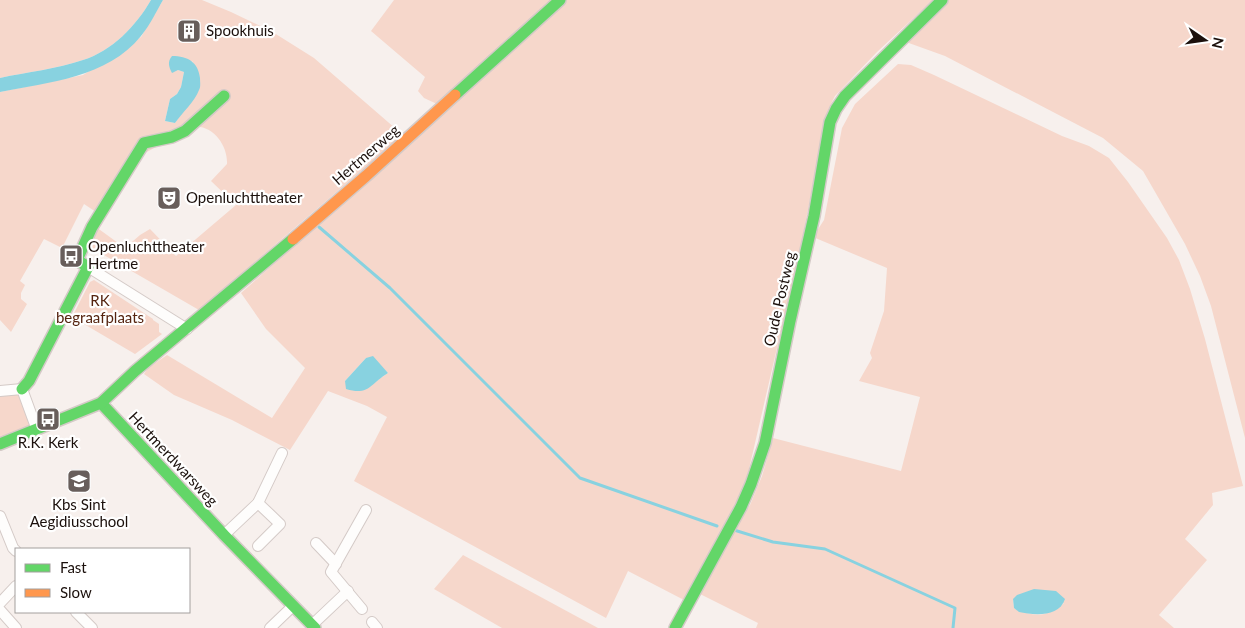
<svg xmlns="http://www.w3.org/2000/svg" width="1245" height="628" font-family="Lato,sans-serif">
<rect width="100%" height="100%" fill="#f7f0ed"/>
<g fill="#f6d7cb" fill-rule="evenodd">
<path d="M0,0H151C136,26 112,51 83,60C57,69 27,72 0,78Z"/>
<path d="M163,0H202L231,12L271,31L314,58L403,135L199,310L90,247L96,227L125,248L140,235L150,229L176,256L236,205L211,181L227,164C228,147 214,125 194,127L141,155L96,212L84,204L62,248L44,239L20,281L25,285L21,293V299L27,304L11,332L0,320V92L83,75L141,37ZM192,61C211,90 190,99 175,123L165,121L170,99L177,94L181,87L184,72L178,70L173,73Z"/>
<path d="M394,0H551L437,104L424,98L418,91L425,77L371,31Z"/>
<path d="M566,0H933L877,52L835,96L827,112L802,240L749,469L739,500L684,600L628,571L606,618L354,481L387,417L367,406L328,391L290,450L232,420L174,395L144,374L148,368L167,355L272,418L305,368L266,329L241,293L472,88ZM366,358L378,363L388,373L375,382L345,381Z"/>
<path d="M949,0H1245V438L1211,306L1200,276L1185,244L1143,171L1103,138L945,56L906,42Z"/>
<path d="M898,64L911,65L934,75L1062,136L1089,146L1109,158L1128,182L1167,238L1179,260L1190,289L1205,339L1243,486L1212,493L1213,505L1185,539L1207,560L1159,615L1174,628H756L758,623L698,593L733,530L750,505L762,476L773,438L901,471L920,397L859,381L872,358L870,353L884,311L887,268L813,237L824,220L842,128L855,104ZM1013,599L1064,603C1046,618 1034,617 1014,608Z"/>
<path d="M94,280L153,319V320L159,324V332L162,334L135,354L72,317L90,282Z"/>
<path d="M0,391L18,394L31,429L0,441Z"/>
<path d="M463,555L598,628H502L434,589Z"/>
</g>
<g fill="#88d2e0">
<path d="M151,0H163C156,12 150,25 141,36C107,78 49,82 0,92V78C27,72 57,69 83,60C112,51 136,26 151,0Z"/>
<path d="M172,56C188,56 198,62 200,78C200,82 201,87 199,90C195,101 182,113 175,123L165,121L170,99L177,94L181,87L184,72L178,70L172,73C169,67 167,62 172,56Z"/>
<path d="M373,356L388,373C370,384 369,396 346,389L345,381L366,358Z"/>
<path d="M1034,589L1056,591L1065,599C1059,618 1033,615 1019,612L1014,608L1013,599L1017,595Z"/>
</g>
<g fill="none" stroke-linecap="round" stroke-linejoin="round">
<g stroke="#88d2e0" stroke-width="3">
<path d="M319,227L390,288L580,478L717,526"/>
<path d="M734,530L773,542L825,549L955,608L953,628"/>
</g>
<g stroke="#d4cac7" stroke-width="12">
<g id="street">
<path d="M88,267L187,329"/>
<path d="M0,391L22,389L37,430"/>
<path d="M0,516L13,548L16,551"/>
<path d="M224,535L258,503L282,453"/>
<path d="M316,543L336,564"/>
<path d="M258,546L280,524L258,503"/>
<path d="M0,603L16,586"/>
<path d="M362,609L331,572L366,510"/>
<path d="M0,610L16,628"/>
<path d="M76,612L92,628"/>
<path d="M372,622L377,628"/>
<path d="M312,625L348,591"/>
<path d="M270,628L293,606"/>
</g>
</g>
<g stroke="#d4cac7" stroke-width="14">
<g id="fast">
<path d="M455,95L560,0"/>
<path d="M22,389L29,381L88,267L77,260L92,227L144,143L172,137L185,131L224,96"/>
<path d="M101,403L224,535L315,628"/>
<path d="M0,444L101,403L135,371L293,239"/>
<path d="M675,628L741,507L751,484L765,443L790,321L814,216L830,122L836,109L845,96L942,0"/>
</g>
</g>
<g stroke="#d4cac7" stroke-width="14">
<path id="slow" d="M293,239L366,176L455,95"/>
</g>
<use href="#street" stroke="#fefdfc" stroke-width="10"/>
<use href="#fast" stroke="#63d668" stroke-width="11"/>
<use href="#slow" stroke="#ff974d" stroke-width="11"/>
</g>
<defs>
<g id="building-square" transform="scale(1.25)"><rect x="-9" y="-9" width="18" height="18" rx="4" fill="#685e5b" stroke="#fff"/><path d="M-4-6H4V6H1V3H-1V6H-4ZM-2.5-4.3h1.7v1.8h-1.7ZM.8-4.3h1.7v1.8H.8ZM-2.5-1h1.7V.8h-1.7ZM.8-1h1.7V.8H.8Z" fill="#fff"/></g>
<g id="theatre-square" transform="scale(1.25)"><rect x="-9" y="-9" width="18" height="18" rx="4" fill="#685e5b" stroke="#fff"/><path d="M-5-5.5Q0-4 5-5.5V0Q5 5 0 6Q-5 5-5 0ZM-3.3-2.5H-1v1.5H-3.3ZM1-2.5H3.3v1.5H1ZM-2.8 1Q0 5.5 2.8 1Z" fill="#fff"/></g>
<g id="bus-square" transform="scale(1.25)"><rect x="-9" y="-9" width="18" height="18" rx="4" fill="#685e5b" stroke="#fff"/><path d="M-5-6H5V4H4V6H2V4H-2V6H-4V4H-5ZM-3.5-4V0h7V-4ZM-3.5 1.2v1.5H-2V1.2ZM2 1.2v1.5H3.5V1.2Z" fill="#fff"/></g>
<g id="school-square" transform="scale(1.25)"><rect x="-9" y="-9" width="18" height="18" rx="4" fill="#685e5b" stroke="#fff"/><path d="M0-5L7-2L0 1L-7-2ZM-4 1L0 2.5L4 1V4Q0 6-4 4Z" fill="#fff"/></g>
</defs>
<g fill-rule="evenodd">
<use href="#building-square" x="189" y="31"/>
<use href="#theatre-square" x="169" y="198"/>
<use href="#bus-square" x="71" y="256"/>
<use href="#bus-square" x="48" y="419"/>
<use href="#school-square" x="79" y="481"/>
</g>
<g text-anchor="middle" stroke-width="4.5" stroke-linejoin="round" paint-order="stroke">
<g font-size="15" fill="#1b100c" stroke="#fff" text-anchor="start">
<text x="206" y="36">Spookhuis</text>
<text x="186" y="203">Openluchttheater</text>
<text x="88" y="252">Openluchttheater<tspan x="88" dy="17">Hertme</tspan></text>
<text x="48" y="448" text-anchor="middle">R.K. Kerk</text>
<text x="79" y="510" text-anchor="middle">Kbs Sint<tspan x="79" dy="17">Aegidiusschool</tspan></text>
</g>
<g font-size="15" fill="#1b100c" stroke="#fff">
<text transform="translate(366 155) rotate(-41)" y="5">Hertmerweg</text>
<text transform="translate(780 299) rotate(-77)" y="5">Oude Postweg</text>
<text transform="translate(173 459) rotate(47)" y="5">Hertmerdwarsweg</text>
</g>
<g font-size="15" fill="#552410" stroke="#fff">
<text x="100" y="306">RK<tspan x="100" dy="17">begraafplaats</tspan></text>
</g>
</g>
<rect x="15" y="548" width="175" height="65" fill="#ffffff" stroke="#a49f9e"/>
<rect x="25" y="564" width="25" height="8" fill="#63d668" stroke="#a49f9e"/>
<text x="60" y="573" font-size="15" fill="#1b100c">Fast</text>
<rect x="25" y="589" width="25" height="8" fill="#ff974d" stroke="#a49f9e"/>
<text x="60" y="598" font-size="15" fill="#1b100c">Slow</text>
<g transform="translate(1205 40) rotate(103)" stroke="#ffffff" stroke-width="4" paint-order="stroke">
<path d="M0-4L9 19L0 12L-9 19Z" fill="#1b100c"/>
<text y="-8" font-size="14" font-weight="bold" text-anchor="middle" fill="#1b100c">N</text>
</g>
</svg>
